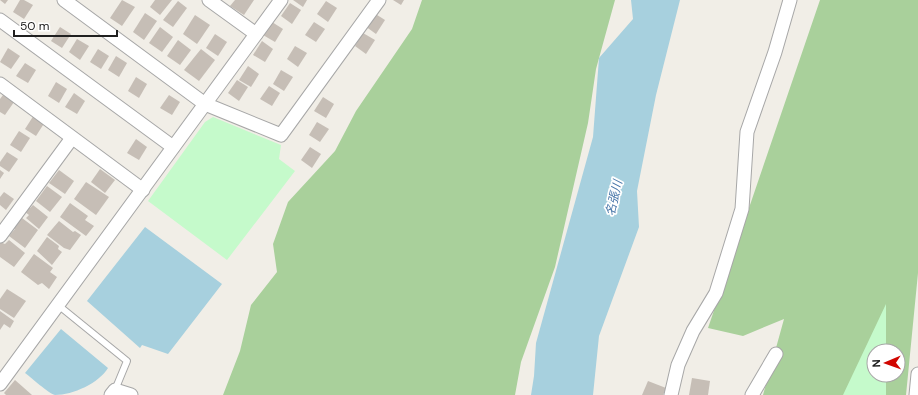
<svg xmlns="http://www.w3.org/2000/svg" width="918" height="395" font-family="'DM Sans','Noto Sans JP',sans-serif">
<rect width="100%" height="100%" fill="#f1eee7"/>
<g fill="#a9d09b" fill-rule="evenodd">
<path d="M422,0H615L596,69L588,123L555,267L521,362L515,395H223L240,351L251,305L277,272L273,244L288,202L335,151L356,111L412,29Z"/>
<path d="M820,0H918V273L906,395H763L784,319L743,336L708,328ZM874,351H898V375H874Z"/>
</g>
<g fill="#c5facb">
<path d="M213,117L281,145L279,159L295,171L227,260L148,201L205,122Z"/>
<path d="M886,304V351H874V375H886V395H843Z"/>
</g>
<g fill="#a7d0de">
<path d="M631,0H680L656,95L637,191L639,227L599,336L593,395H531L534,376L536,343L593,137L599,58L633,19Z"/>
<path d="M145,227L222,284L168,354L142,345L140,348L87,301Z"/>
<path d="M61,329L108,368C99,383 73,395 55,395C48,393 32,378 25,373Z"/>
</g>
<g fill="#c6beb6">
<path d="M0,0H8L5,4Z"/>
<path d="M20,0H24L33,5L24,19L13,12Z"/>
<path d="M122,0L135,7L122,26L110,18Z"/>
<path d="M155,0H172L160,15L150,7Z"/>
<path d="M235,0H254L244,15L230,6Z"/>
<path d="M293,0H307L303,7Z"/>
<path d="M393,0H404L401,5Z"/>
<path d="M178,1L187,8L173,27L163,20Z"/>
<path d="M326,1L337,8L328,22L317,14Z"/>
<path d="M290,3L301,10L292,24L281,16Z"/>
<path d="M145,13L157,21L144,40L133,32Z"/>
<path d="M374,13L385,20L376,34L365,26Z"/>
<path d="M195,15L210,25L197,44L183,34Z"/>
<path d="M272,22L283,29L275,42L263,35Z"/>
<path d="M314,22L325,29L316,42L305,35Z"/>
<path d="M60,27L71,34L62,48L51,41Z"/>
<path d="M160,27L173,37L162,52L149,43Z"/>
<path d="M363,33L375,40L366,54L355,46Z"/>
<path d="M215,34L227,42L218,56L206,48Z"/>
<path d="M77,39L89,46L80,60L69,52Z"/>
<path d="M178,40L191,50L180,65L167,56Z"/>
<path d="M262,41L273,49L265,62L253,55Z"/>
<path d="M295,46L307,53L298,67L287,59Z"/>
<path d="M8,48L20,56L11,69L0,62Z"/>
<path d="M98,49L109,56L101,69L90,62Z"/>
<path d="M201,49L215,60L199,81L184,70Z"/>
<path d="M116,56L127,63L119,77L108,70Z"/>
<path d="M25,63L36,70L28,83L16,76Z"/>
<path d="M248,66L259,74L251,87L239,80Z"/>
<path d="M281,70L293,77L284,91L273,84Z"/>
<path d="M136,77L147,84L139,98L128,91Z"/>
<path d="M237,80L248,87L239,101L228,93Z"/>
<path d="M56,82L67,89L59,103L48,96Z"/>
<path d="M269,86L280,93L272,106L260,99Z"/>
<path d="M74,93L85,101L77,114L65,107Z"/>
<path d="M3,95L14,102L5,115L0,112V99Z"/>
<path d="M169,95L180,102L172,115L160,108Z"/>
<path d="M323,97L334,104L326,118L314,111Z"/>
<path d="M34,115L45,122L36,136L25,129Z"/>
<path d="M317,122L329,129L320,142L309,135Z"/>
<path d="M19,131L30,138L21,152L10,145Z"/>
<path d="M136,139L147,147L139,160L127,153Z"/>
<path d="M310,147L321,154L312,168L301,160Z"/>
<path d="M7,152L18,159L9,172L0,166V162Z"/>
<path d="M100,169L115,180L105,193L91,182Z"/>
<path d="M0,170L4,173L0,179Z"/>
<path d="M59,170L74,181L65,194L49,183Z"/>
<path d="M86,182L109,197L96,215L74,199Z"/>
<path d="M47,186L62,197L50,212L36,201Z"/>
<path d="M4,192L14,199L6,210L0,205V197Z"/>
<path d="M70,203L88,216L85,220L94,226L86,236L60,217Z"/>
<path d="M33,205L48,217L39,229L26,218L29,215L25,212L28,207L30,208Z"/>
<path d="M18,215L38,230L25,248L9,236L15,229L10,226Z"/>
<path d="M59,221L73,232L75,231L81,235L70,250L64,248L47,235Z"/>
<path d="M47,237L59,246L58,249L62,252L52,265L37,251Z"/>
<path d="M9,240L25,253L14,267L0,257V242L5,244Z"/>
<path d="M34,254L53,268L50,272L57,277L49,289L42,283L38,285L21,272Z"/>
<path d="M7,289L26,301L14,318L0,309V299Z"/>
<path d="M0,311L14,321L10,328L4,324L0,330Z"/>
<path d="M692,378L710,381L708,395H689Z"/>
<path d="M15,380L32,395H6L4,393Z"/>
<path d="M648,381L666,388L663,395H642Z"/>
</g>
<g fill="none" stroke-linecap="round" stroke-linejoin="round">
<g stroke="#a7a7a7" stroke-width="8">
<path id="lane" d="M58,305L127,361L115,390"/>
</g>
<g stroke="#a7a7a7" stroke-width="15">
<g id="street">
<path d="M64,0L205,104L281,135L379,0"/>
<path d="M209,0L256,34"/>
<path d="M0,20L173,147"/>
<path d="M0,84L143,190"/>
<path d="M0,236L72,138"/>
<path d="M0,384L281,0"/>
<path d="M111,395L115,390L131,395"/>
<path d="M671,395L678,365L693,331L716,293L742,209L747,132L775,52L790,0"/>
<path d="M752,395L776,354"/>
<path d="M916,395L918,374"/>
</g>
</g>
<use href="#lane" stroke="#fff" stroke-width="6"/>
<use href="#street" stroke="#fff" stroke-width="13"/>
</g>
<g text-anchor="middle" stroke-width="3.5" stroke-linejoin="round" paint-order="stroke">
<g font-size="12" font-style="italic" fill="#4876a9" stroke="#fff">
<text transform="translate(614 198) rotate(-77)" y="4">名張川</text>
</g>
</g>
<g transform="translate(886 363) rotate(268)"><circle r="19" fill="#ffffff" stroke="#a6a6a6"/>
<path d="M0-3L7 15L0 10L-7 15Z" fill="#d10600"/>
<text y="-6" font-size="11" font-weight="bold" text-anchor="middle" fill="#202020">N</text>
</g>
<path d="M14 30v6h103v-6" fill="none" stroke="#202020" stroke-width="2"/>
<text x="20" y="30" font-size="12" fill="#202020" stroke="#ffffff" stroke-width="3" paint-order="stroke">50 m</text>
</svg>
